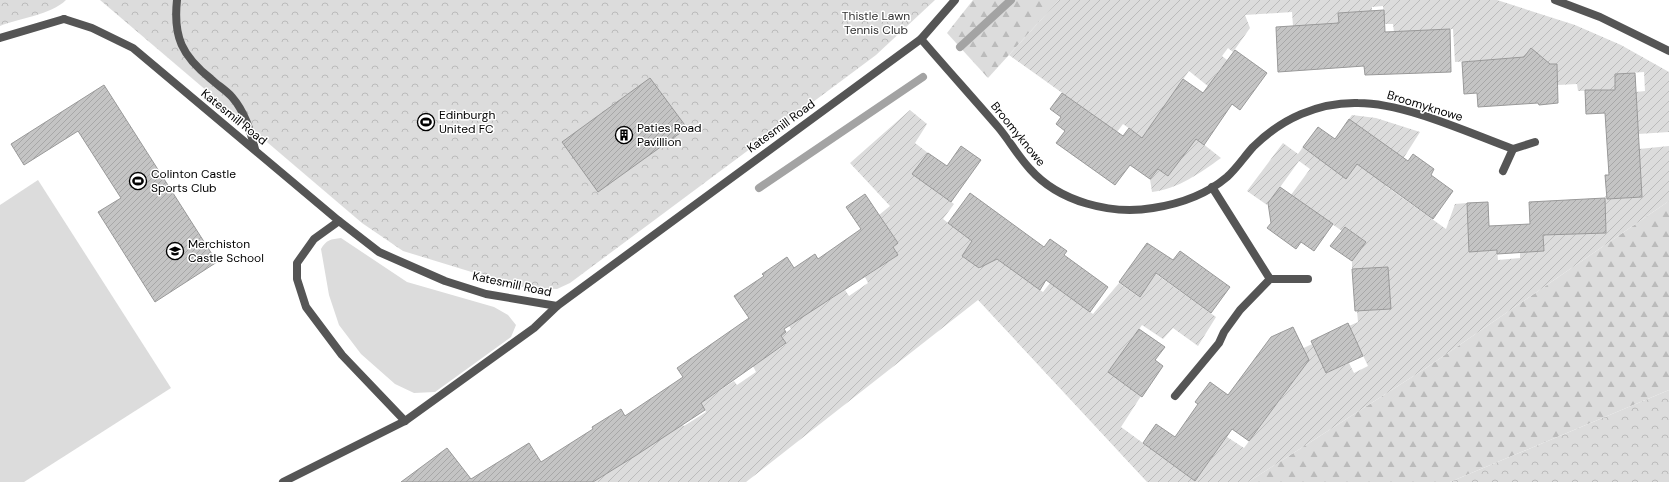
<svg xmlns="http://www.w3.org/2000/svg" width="1669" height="482" font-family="'DM Sans',sans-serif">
<defs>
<pattern id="forest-firs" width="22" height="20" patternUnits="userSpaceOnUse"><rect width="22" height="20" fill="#dcdcdc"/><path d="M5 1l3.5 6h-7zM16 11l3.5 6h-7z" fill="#bbb"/></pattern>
<pattern id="park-crowns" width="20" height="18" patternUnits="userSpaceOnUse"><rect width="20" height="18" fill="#dcdcdc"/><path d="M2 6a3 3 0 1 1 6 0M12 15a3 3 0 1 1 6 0" fill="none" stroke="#bbb"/></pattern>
<pattern id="garden-furrows" width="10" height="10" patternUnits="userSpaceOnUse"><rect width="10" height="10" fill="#dcdcdc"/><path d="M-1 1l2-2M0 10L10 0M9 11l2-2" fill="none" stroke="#bbb"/></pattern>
<pattern id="building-hatch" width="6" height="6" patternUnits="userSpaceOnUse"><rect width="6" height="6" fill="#c4c4c4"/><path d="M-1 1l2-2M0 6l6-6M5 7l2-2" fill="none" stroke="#a7a7a7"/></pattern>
</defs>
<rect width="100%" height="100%" fill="#fff"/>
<g fill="#dcdcdc">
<path d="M38,180L171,388L24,482H0V205Z"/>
<path d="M341,238L407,282L494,307L508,315L516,325L511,337L435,392L414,393L395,384L361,354L339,325L329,295L321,249C326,240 331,239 341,238Z"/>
</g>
<g fill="url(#forest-firs)">
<path d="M973,0H1059L988,78L947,33Z"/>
<path d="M1669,201V390L1450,482H1248L1426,368Z"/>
</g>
<g fill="url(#park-crowns)">
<path d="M0,0H66C51,15 19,18 0,26Z"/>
<path d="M100,0H935L876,55L570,283L557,289L521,287L403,251L362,223Z"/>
<path d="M1669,390V482H1450Z"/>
</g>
<g fill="url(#garden-furrows)">
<path d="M1059,0H1497L1575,25L1621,45L1669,72V132L1638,134L1636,92L1645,91L1644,72L1615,74V90L1578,91L1577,84L1558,85L1557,64L1526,66L1517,58L1455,62L1453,29L1394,32L1393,24H1385L1383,6L1372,7V11L1338,13L1339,27L1293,26L1292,12L1245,15L1250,28L1233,52L1228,48L1222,56L1227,60L1215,76L1232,88L1224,99L1189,71L1165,105L1193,125L1188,132L1221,158C1200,173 1178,189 1152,192L1150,179L1158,169L1168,176L1175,167L1167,156L1123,124L1117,132L1009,55Z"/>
<path d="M910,110L927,124L915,143L928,153L913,174L954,204L943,219L972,241L962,256L980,269L990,254L1043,292L1050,283L1093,314L1119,283L1139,297L1156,274L1216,317L1198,346L1173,328L1163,339L1142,325L1108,372L1141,396L1121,427L1195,481L1227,437L1244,448L1297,377L1275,362L1312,344L1326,373L1349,363L1354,373L1368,366L1349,326L1358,322L1357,311L1391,309L1388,267L1352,269V261L1366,242L1346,227L1342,231L1291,195L1310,169L1299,161L1267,205L1247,191L1283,143L1298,154L1303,147L1346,178L1375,139L1349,119L1352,115L1376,118L1420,132L1386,186L1446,229L1455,204L1467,203L1470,252L1497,250L1498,260L1520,258V252L1544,251L1543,234L1570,233L1569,200L1579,199L1606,233L1605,196H1610V199L1642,197L1639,149L1669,146V201L1426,368L1248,482H1147L978,300L746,482H593L682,425L684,426L706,412L701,403L734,381L737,385L756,372L753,366L786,344L781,336L791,329L789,326L806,314L821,296L825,303L845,290L849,296L868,283L865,277L898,255L893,247L898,243L879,215L890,206L850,163Z"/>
</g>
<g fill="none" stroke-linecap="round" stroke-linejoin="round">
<g stroke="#a3a3a3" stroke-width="8">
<path d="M960,47L1011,0"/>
<path d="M759,188L923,77"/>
</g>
</g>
<g fill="url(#building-hatch)" stroke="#999">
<path d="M1384,10L1385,32L1450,29L1451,72L1365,75L1364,66L1278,72L1276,27L1339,23L1338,13Z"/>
<path d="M1531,48L1550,64H1557L1558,103L1539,105L1538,103L1478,107L1477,93L1464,94L1462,62L1524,57Z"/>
<path d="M1235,50L1267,73L1240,110L1232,104L1204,145L1196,139L1168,176L1158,169L1150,179L1130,165L1115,185L1056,143L1065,131L1056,124L1061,117L1050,109L1062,93L1123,136L1129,128L1142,138L1183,79L1203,93Z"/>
<path d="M1635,73L1642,197L1607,199L1605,175H1609L1605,113L1586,114L1585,90H1615V74Z"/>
<path d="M650,78L687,128L598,192L562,142Z"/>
<path d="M104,85L217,262L155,302L98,212L121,198L78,131L24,165L11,144Z"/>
<path d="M1349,119L1408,161L1413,154L1434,169L1431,175L1453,191L1433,219L1357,164L1346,179L1303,147L1318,127L1335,139Z"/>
<path d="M961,146L981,160L951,202L912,174L928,153L947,166Z"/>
<path d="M1280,187L1333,224L1314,251L1301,242L1296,249L1267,228L1271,223L1268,203Z"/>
<path d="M970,193L1044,247L1050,239L1067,251L1064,255L1108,287L1090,312L1046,280L1040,290L997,259L979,268L962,256L972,241L948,223Z"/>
<path d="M865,194L898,243L893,247L898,255L784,329L786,332L781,336L786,343L701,403L705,410L635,456L593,482H401L447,448L471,479L529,443L541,462L593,429L592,427L621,409L625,416L683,377L677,368L749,318L734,296L764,276L762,274L787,257L794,268L815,254L818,259L861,229L846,207Z"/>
<path d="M1605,198L1606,233L1543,235L1544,251L1497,254V250L1469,252L1467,203L1488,202L1489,226L1530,224L1529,202Z"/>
<path d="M1345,227L1366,242L1352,261L1330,246Z"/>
<path d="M1147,243L1173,260L1180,251L1230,287L1211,313L1156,273L1140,297L1119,282Z"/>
<path d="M1388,267L1391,309L1355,311L1352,269Z"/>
<path d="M1348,323L1363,356L1326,373L1311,341Z"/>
<path d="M1293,327L1309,360L1249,441L1232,429L1195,481L1143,443L1156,424L1175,437L1198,404L1195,402L1210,382L1228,395L1271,337Z"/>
<path d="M1139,329L1165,347L1155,360L1163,366L1142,397L1108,372Z"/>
</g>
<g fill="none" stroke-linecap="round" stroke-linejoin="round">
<g stroke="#555" stroke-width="8">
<path d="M177,0C173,37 182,56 211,79C217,85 226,90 232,97C245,112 250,130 255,149"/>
<path d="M0,38L64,19"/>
<path d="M339,221L314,239L297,263V279L306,307L342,355L405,421"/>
<path d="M283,482L405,421L534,328L557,306"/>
</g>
<g stroke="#555" stroke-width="8">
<path d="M1555,0L1600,17L1669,51"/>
<path d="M64,19L92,28L133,48L339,221L379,252L445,281L486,294L557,306L921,39L955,0"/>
<path d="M921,39C946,68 972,97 998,127C1009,140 1018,156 1030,169C1059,202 1111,215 1153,208C1179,204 1207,194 1227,177C1237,168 1244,157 1253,147C1281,119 1318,102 1358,103C1405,103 1469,133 1513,149L1503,171"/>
<path d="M1513,149L1535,142"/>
<path d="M1270,279H1308"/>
<path d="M1175,396L1219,343L1224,332L1240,310L1270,279L1212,187"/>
</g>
</g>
<defs>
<g id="stadium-ring" transform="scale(0.9)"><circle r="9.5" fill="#fff" stroke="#000" stroke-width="1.5"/><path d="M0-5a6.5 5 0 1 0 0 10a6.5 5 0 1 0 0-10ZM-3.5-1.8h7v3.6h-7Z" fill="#000"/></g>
<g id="building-ring" transform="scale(0.9)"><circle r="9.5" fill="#fff" stroke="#000" stroke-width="1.5"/><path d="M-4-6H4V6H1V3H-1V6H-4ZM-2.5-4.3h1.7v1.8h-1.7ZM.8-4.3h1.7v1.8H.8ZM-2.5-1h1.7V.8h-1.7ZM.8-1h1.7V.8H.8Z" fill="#000"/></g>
<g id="school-ring" transform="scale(0.9)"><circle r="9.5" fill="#fff" stroke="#000" stroke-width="1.5"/><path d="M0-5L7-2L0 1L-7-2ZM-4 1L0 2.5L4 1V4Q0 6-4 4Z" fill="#000"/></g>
</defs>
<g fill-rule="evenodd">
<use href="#stadium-ring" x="426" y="122"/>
<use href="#building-ring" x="624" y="135"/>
<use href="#stadium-ring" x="138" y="181"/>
<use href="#school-ring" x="175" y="251"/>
</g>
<g text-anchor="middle" stroke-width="3" stroke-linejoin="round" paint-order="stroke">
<g font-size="12" fill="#333" stroke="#fff">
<text x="876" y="20">Thistle Lawn<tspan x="876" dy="14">Tennis Club</tspan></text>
</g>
<g font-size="12" fill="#000" stroke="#fff">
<text transform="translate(1425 106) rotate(17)" y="4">Broomyknowe</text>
<text transform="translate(234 117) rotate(39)" y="4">Katesmill Road</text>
<text transform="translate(781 126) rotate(-36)" y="4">Katesmill Road</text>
<text transform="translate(1018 134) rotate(51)" y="4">Broomyknowe</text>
<text transform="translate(512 284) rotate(12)" y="4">Katesmill Road</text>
</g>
<g font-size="12" fill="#000" stroke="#fff" text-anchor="start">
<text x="439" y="119">Edinburgh<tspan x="439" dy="14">United FC</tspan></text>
<text x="637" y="132">Paties Road<tspan x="637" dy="14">Pavillion</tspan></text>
<text x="151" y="178">Colinton Castle<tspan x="151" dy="14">Sports Club</tspan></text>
<text x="188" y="248">Merchiston<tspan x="188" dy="14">Castle School</tspan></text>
</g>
</g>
</svg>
